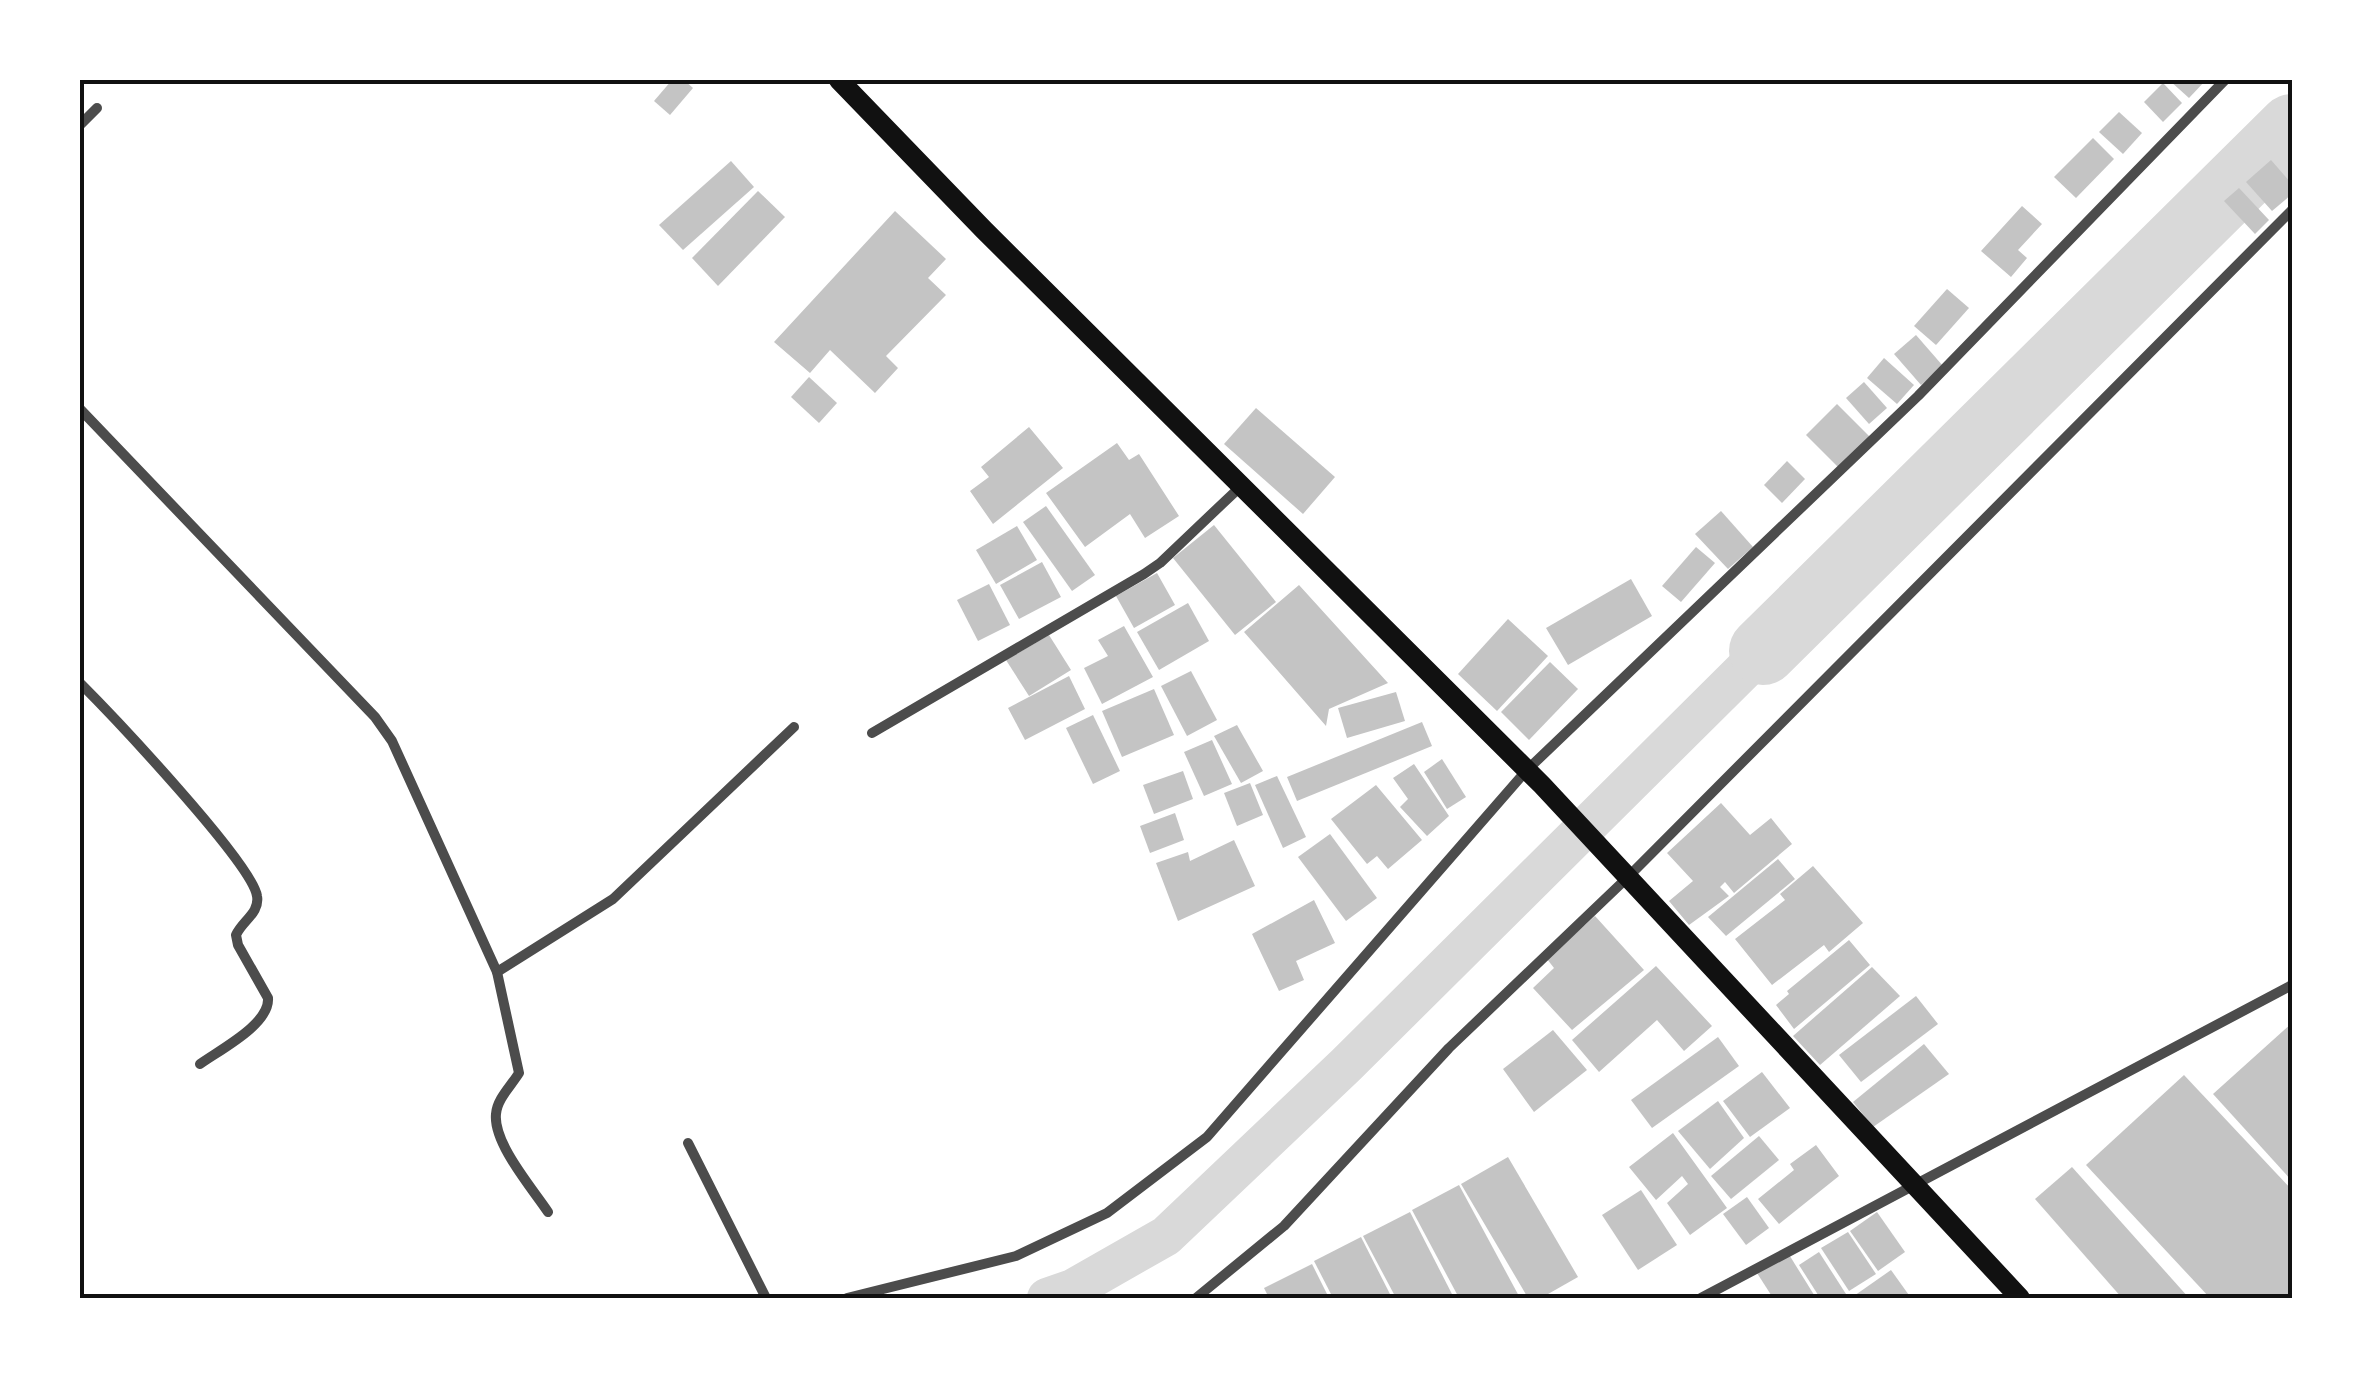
<svg xmlns="http://www.w3.org/2000/svg" width="2372" height="1378" font-family="'DM Sans',sans-serif">
<rect width="100%" height="100%" fill="#fff"/>
<g fill="none" stroke-linecap="round" stroke-linejoin="round">
<path stroke="#d9d9d9" stroke-width="40" d="M1047,1298L1073,1289L1166,1236L1346,1065L1763,651"/>
<path stroke="#d9d9d9" stroke-width="68" d="M1763,651L2292,128"/>
</g>
<g fill="#c4c4c4">
<path d="M672,80H684L693,88L670,115L654,101Z"/>
<path d="M2169,80H2206L2189,98Z"/>
<path d="M2163,83L2182,103L2163,122L2144,102Z"/>
<path d="M2119,112L2142,133L2123,154L2099,132Z"/>
<path d="M2093,138L2114,159L2076,198L2054,177Z"/>
<path d="M2271,160L2292,184V194L2272,211L2246,182Z"/>
<path d="M731,161L754,187L683,250L659,225Z"/>
<path d="M2239,188L2269,220L2255,234L2224,201Z"/>
<path d="M758,191L785,217L718,286L692,258Z"/>
<path d="M2022,206L2042,224L2018,250L2027,258L2011,277L1981,251Z"/>
<path d="M895,211L946,259L928,278L946,295L886,356L898,368L875,393L830,350L810,373L774,342Z"/>
<path d="M1947,289L1969,308L1936,345L1914,326Z"/>
<path d="M1916,335L1943,366L1921,385L1894,354Z"/>
<path d="M1884,358L1914,385L1897,404L1867,378Z"/>
<path d="M809,377L837,403L819,423L791,397Z"/>
<path d="M1864,382L1887,408L1869,424L1846,398Z"/>
<path d="M1837,404L1870,437L1839,468L1806,435Z"/>
<path d="M1256,408L1335,477L1303,514L1224,444Z"/>
<path d="M1029,427L1063,468L993,524L970,491L989,477L981,467Z"/>
<path d="M1117,443L1129,460L1139,454L1179,516L1145,538L1130,514L1085,547L1046,493Z"/>
<path d="M1787,461L1805,479L1782,503L1764,485Z"/>
<path d="M1046,506L1095,575L1072,591L1023,522Z"/>
<path d="M1721,511L1753,547L1728,569L1695,534Z"/>
<path d="M1214,525L1276,602L1235,635L1173,558Z"/>
<path d="M1017,526L1037,560L996,584L976,550Z"/>
<path d="M1696,547L1715,563L1681,602L1662,586Z"/>
<path d="M1042,562L1061,597L1019,619L1000,585Z"/>
<path d="M1157,573L1175,605L1134,628L1116,596Z"/>
<path d="M1631,579L1652,616L1568,665L1546,628Z"/>
<path d="M989,584L1010,625L978,641L957,600Z"/>
<path d="M1299,585L1388,683L1329,709L1326,726L1244,632Z"/>
<path d="M1188,603L1209,641L1159,670L1137,632Z"/>
<path d="M1508,619L1548,656L1497,711L1458,674Z"/>
<path d="M1124,626L1153,677L1102,704L1084,668L1108,656L1098,640Z"/>
<path d="M1049,635L1071,670L1029,696L1006,660Z"/>
<path d="M1550,662L1578,689L1529,740L1501,712Z"/>
<path d="M1191,671L1217,720L1187,736L1161,686Z"/>
<path d="M1069,676L1085,709L1025,740L1008,708Z"/>
<path d="M1154,689L1174,735L1122,757L1102,711Z"/>
<path d="M1396,692L1405,721L1347,738L1338,708Z"/>
<path d="M1093,715L1120,771L1093,784L1066,728Z"/>
<path d="M1422,722L1432,746L1297,801L1287,777Z"/>
<path d="M1237,725L1263,771L1241,783L1214,736Z"/>
<path d="M1212,740L1232,784L1204,796L1184,752Z"/>
<path d="M1442,759L1466,797L1447,809L1424,772Z"/>
<path d="M1414,764L1449,816L1427,836L1400,807L1408,799L1393,778Z"/>
<path d="M1183,771L1193,799L1154,814L1143,785Z"/>
<path d="M1277,776L1306,837L1283,848L1255,785Z"/>
<path d="M1250,783L1263,815L1237,826L1224,793Z"/>
<path d="M1376,785L1422,840L1388,869L1377,856L1367,864L1331,819Z"/>
<path d="M1721,803L1750,835L1771,818L1792,844L1734,893L1725,882L1720,887L1729,896L1689,925L1669,901L1693,881L1667,853Z"/>
<path d="M1175,813L1184,840L1150,853L1140,826Z"/>
<path d="M1330,834L1377,898L1346,921L1298,857Z"/>
<path d="M1234,840L1255,886L1178,921L1156,863L1188,852L1190,861Z"/>
<path d="M1778,859L1795,879L1726,936L1708,917Z"/>
<path d="M1813,866L1863,923L1829,952L1824,945L1772,985L1735,939L1785,900L1780,894Z"/>
<path d="M1314,900L1335,943L1296,961L1304,980L1279,991L1252,934Z"/>
<path d="M1595,916L1644,970L1572,1030L1533,988L1554,968L1547,959Z"/>
<path d="M1849,940L1870,965L1794,1029L1776,1005L1789,994L1787,991Z"/>
<path d="M1656,966L1712,1026L1684,1051L1657,1020L1599,1072L1572,1040Z"/>
<path d="M1872,967L1900,996L1820,1065L1793,1036Z"/>
<path d="M1916,996L1938,1024L1861,1082L1839,1055Z"/>
<path d="M2292,1023V1181L2213,1094Z"/>
<path d="M1553,1030L1587,1070L1534,1112L1503,1069Z"/>
<path d="M1718,1037L1739,1066L1652,1128L1631,1100Z"/>
<path d="M1924,1044L1949,1074L1873,1127L1853,1102Z"/>
<path d="M1762,1072L1790,1108L1750,1137L1723,1101Z"/>
<path d="M2184,1075L2292,1190V1298H2210L2086,1165Z"/>
<path d="M1718,1101L1744,1138L1710,1169L1678,1131Z"/>
<path d="M1673,1133L1727,1208L1690,1235L1667,1203L1688,1184L1682,1176L1656,1200L1629,1167Z"/>
<path d="M1759,1136L1779,1160L1731,1199L1711,1176Z"/>
<path d="M1816,1145L1839,1176L1779,1224L1758,1199L1794,1170L1790,1164Z"/>
<path d="M1508,1157L1578,1277L1541,1298H1528L1461,1184Z"/>
<path d="M2072,1167L2189,1298H2122L2035,1199Z"/>
<path d="M1459,1185L1520,1298H1459L1412,1210Z"/>
<path d="M1641,1190L1677,1245L1638,1270L1602,1215Z"/>
<path d="M1747,1197L1769,1228L1746,1245L1723,1214Z"/>
<path d="M1410,1212L1454,1298H1396L1363,1236Z"/>
<path d="M1877,1212L1905,1252L1878,1271L1850,1231Z"/>
<path d="M1848,1232L1876,1274L1849,1291L1821,1248Z"/>
<path d="M1361,1237L1392,1298H1333L1314,1261Z"/>
<path d="M1819,1252L1846,1294L1840,1298H1820L1799,1265Z"/>
<path d="M1788,1253L1816,1298H1773L1757,1273Z"/>
<path d="M1312,1264L1329,1298H1269L1264,1288Z"/>
<path d="M1891,1270L1911,1298H1851Z"/>
</g>
<g fill="none" stroke-linecap="round" stroke-linejoin="round">
<g stroke="#4c4c4c" stroke-width="10">
<path d="M80,125L97,108"/>
<path d="M80,409L375,717L392,741L497,972L613,899L794,727"/>
<path d="M80,683C111,714 252,863 257,896C260,913 242,921 236,935L238,945L268,998C270,1024 221,1049 200,1064"/>
<path d="M872,733L1144,574L1160,563L1240,487"/>
<path d="M497,972L519,1073C511,1086 497,1099 496,1114C493,1143 532,1188 548,1212"/>
<path d="M688,1143L766,1298"/>
<path d="M847,1298L1016,1256L1107,1213L1207,1137L1526,771L1918,396L2225,80"/>
<path d="M1196,1298L1284,1226L1449,1048L1629,876L2292,210"/>
<path d="M1701,1298L2292,985"/>
</g>
<path stroke="#111" stroke-width="20" d="M839,80L984,230L1542,785L2020,1298"/>
</g>
<rect width="2372" height="1378" fill="none" stroke="#ffffff" stroke-width="165"/>
<rect x="82" y="82" width="2208" height="1214" fill="none" stroke="#111" stroke-width="4"/>
</svg>
